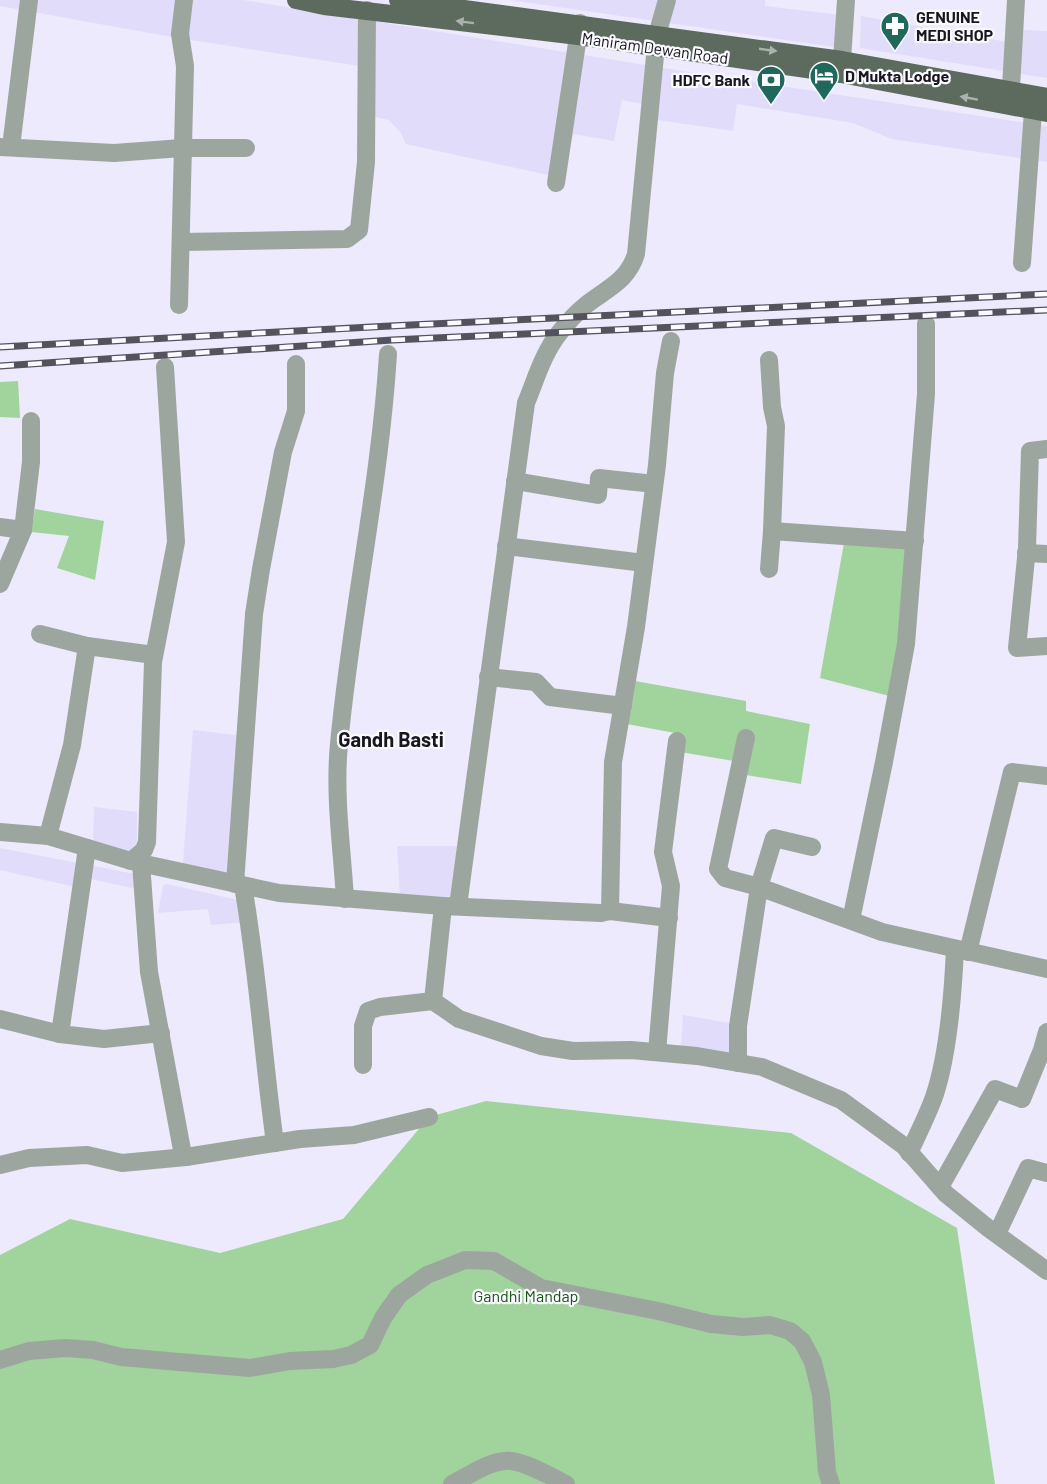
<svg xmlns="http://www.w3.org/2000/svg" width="1047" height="1484" font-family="Barlow,sans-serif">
<rect width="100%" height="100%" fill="#eceafc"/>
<g fill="#e0dcfa">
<path d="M0,0H243L707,75L1047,126V162L892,139L853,123L737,104L733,131L644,118L643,104L622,100L614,141L573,134L562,178L406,144L401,133L389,120L370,116L366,67L172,37L0,6Z"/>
<path d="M510,0H765V6L849,16L841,48Z"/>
<path d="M861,16L1007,42V33L1024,30L1047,31V78L860,48Z"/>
<path d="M193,730L243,736L233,874L183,864Z"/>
<path d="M94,807L137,812V845L132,852L93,846Z"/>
<path d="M397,846H462L456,892L449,898L400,896Z"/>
<path d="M0,848L150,877L152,881L150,892L82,877L80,888L0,870Z"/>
<path d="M167,884L238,900L245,922L211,925L208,909L158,913L163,886Z"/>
<path d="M683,1015L741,1025L739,1054L681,1049Z"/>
</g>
<g fill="#a1d39c">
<path d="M18,381L20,418L0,417V382Z"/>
<path d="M35,509L104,521L95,580L57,568L69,536L31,532Z"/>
<path d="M844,543L912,549L893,697L820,678Z"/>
<path d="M635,681L746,701V711L810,724L801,784L746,775L734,761L674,751L675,733L627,724Z"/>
<path d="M486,1101L791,1133L957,1228L995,1484H0V1255L70,1219L220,1253L343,1219L429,1117Z"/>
</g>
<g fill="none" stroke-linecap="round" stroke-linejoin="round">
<g stroke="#9da69e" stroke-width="18">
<path d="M842,60L846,0"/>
<path d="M1010,105L1016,0"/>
<path d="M0,147L114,153L182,148H246"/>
<path d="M11,147L29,0"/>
<path d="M556,183L580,23"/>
<path d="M182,242L347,239L359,230L366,162L367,10"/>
<path d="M1022,263L1033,111"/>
<path d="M179,305L185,66L180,34L184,0"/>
<path d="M769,360L772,407L776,426L772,531"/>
<path d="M1047,449L1030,451L1027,548L1017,648L1047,646"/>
<path d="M515,481L598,495L599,478L654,484"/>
<path d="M0,527L23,530"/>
<path d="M506,546L644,563"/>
<path d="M1026,553L1047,554"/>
<path d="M769,569L772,531L915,541"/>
<path d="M0,584L23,530L31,462V421"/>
<path d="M40,634L87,646"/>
<path d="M488,677L536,682L550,697L623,706"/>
<path d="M746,738L718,869L725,878L759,887L882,932L1047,969"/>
<path d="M0,832L48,836L131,861L144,850L147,842L153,662L176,542L165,367"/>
<path d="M48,836L72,745L87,646L154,655"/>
<path d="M87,848L60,1034L104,1039L161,1033"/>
<path d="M131,861L279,893L443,906L601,913L610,911L613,762L636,627L657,465L665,373L671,341"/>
<path d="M141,863L149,972L182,1150L186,1157L300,1139L354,1135L429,1117"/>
<path d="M235,884L254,614L261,569L283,452L296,411V364"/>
<path d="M243,886C258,971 263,1057 275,1143"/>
<path d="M345,899C342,848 334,795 339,744C351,614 380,485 388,354"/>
<path d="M443,906L433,1001L459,1019L541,1046L573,1051L631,1050L697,1056L762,1067L841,1100L904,1146L946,1194L988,1228L1047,1271"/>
<path d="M458,906L526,403C536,379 543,353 560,332C567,323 576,313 586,305C606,289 628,281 636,254L657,35L667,0"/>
<path d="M610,911L669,918"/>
<path d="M851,920L884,762L906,644L926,394V324"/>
<path d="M968,952L1012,772L1047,776"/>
<path d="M0,1019L60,1034"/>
<path d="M657,1052L671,886L663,852L677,741"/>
<path d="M738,1063V1026L759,887L774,838L812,847"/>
<path d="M363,1065V1026L368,1011L380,1007L433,1001"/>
<path d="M909,1153C918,1134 927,1116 934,1097C948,1056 953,993 955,949"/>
<path d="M0,1165L29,1158L87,1155L122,1163L186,1157"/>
<path d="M940,1187L995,1089L1022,1099L1042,1050L1047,1032"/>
<path d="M997,1234L1028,1168L1047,1173"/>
<path d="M0,1360L29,1351L66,1348L93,1350L121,1357L250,1368L290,1361L333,1359L351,1355L370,1345L383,1318L399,1295L427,1275L465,1260L494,1261L541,1288L658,1311L711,1324L743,1327L770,1325L790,1331L802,1341L813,1362L821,1395L827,1472L831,1484"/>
<path d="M452,1484C468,1476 486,1463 504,1461C519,1458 552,1477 566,1484"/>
</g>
<g stroke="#5d6b5e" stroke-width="18">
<path d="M296,0L324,6L578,36L841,74L1047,113"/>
<path d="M398,0L842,60L1047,97"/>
</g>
<g stroke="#54525d" stroke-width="7">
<g id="rail">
<path d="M0,347L390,326L1047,294"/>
<path d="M0,366L392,340L1047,310"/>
</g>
</g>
<use href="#rail" stroke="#f9f9fe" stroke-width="4.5" stroke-dasharray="14" stroke-linecap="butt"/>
</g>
<defs><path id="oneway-solid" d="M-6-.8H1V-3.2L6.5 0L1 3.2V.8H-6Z" transform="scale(1.5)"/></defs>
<g fill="#abb2ae">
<use href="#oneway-solid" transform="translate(465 22) rotate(-173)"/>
<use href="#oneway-solid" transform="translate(768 50) rotate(8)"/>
<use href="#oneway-solid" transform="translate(969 98) rotate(-170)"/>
</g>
<defs>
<g id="pharmacy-pin" transform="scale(1.5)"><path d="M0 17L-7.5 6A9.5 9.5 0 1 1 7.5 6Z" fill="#20675c" stroke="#f9f9fe"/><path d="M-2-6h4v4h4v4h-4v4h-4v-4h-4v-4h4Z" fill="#fff"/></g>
<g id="hotel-pin" transform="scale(1.5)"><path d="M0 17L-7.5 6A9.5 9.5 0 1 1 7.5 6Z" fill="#20675c" stroke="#f9f9fe"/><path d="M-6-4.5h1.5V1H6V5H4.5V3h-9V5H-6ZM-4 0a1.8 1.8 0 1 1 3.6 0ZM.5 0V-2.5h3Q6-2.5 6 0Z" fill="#fff"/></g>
<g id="bank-pin" transform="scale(1.5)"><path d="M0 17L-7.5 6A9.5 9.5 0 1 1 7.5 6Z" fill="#20675c" stroke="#f9f9fe"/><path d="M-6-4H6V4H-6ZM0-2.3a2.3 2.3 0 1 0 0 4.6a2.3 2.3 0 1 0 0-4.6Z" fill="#fff"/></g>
</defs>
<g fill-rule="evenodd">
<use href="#pharmacy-pin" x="895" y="26"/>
<use href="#hotel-pin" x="824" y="76"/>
<use href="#bank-pin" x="771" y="80"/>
</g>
<g text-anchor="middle" stroke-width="4.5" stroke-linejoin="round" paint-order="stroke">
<g font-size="16" font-weight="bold" fill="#18161e" stroke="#f9f9fe" text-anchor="start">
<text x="916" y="23">GENUINE<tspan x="916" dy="18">MEDI SHOP</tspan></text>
<text x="845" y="82">D Mukta Lodge</text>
<text x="750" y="86" text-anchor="end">HDFC Bank</text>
</g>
<g font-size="16" fill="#18161e" stroke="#f9f9fe">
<text transform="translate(655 48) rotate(8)" y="6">Maniram Dewan Road</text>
</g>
<g font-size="16" fill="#155714" stroke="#f9f9fe">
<text x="526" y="1302">Gandhi Mandap</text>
</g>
<g font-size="20" font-weight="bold" fill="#18161e" stroke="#f9f9fe">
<text x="391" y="747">Gandh Basti</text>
</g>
</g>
</svg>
